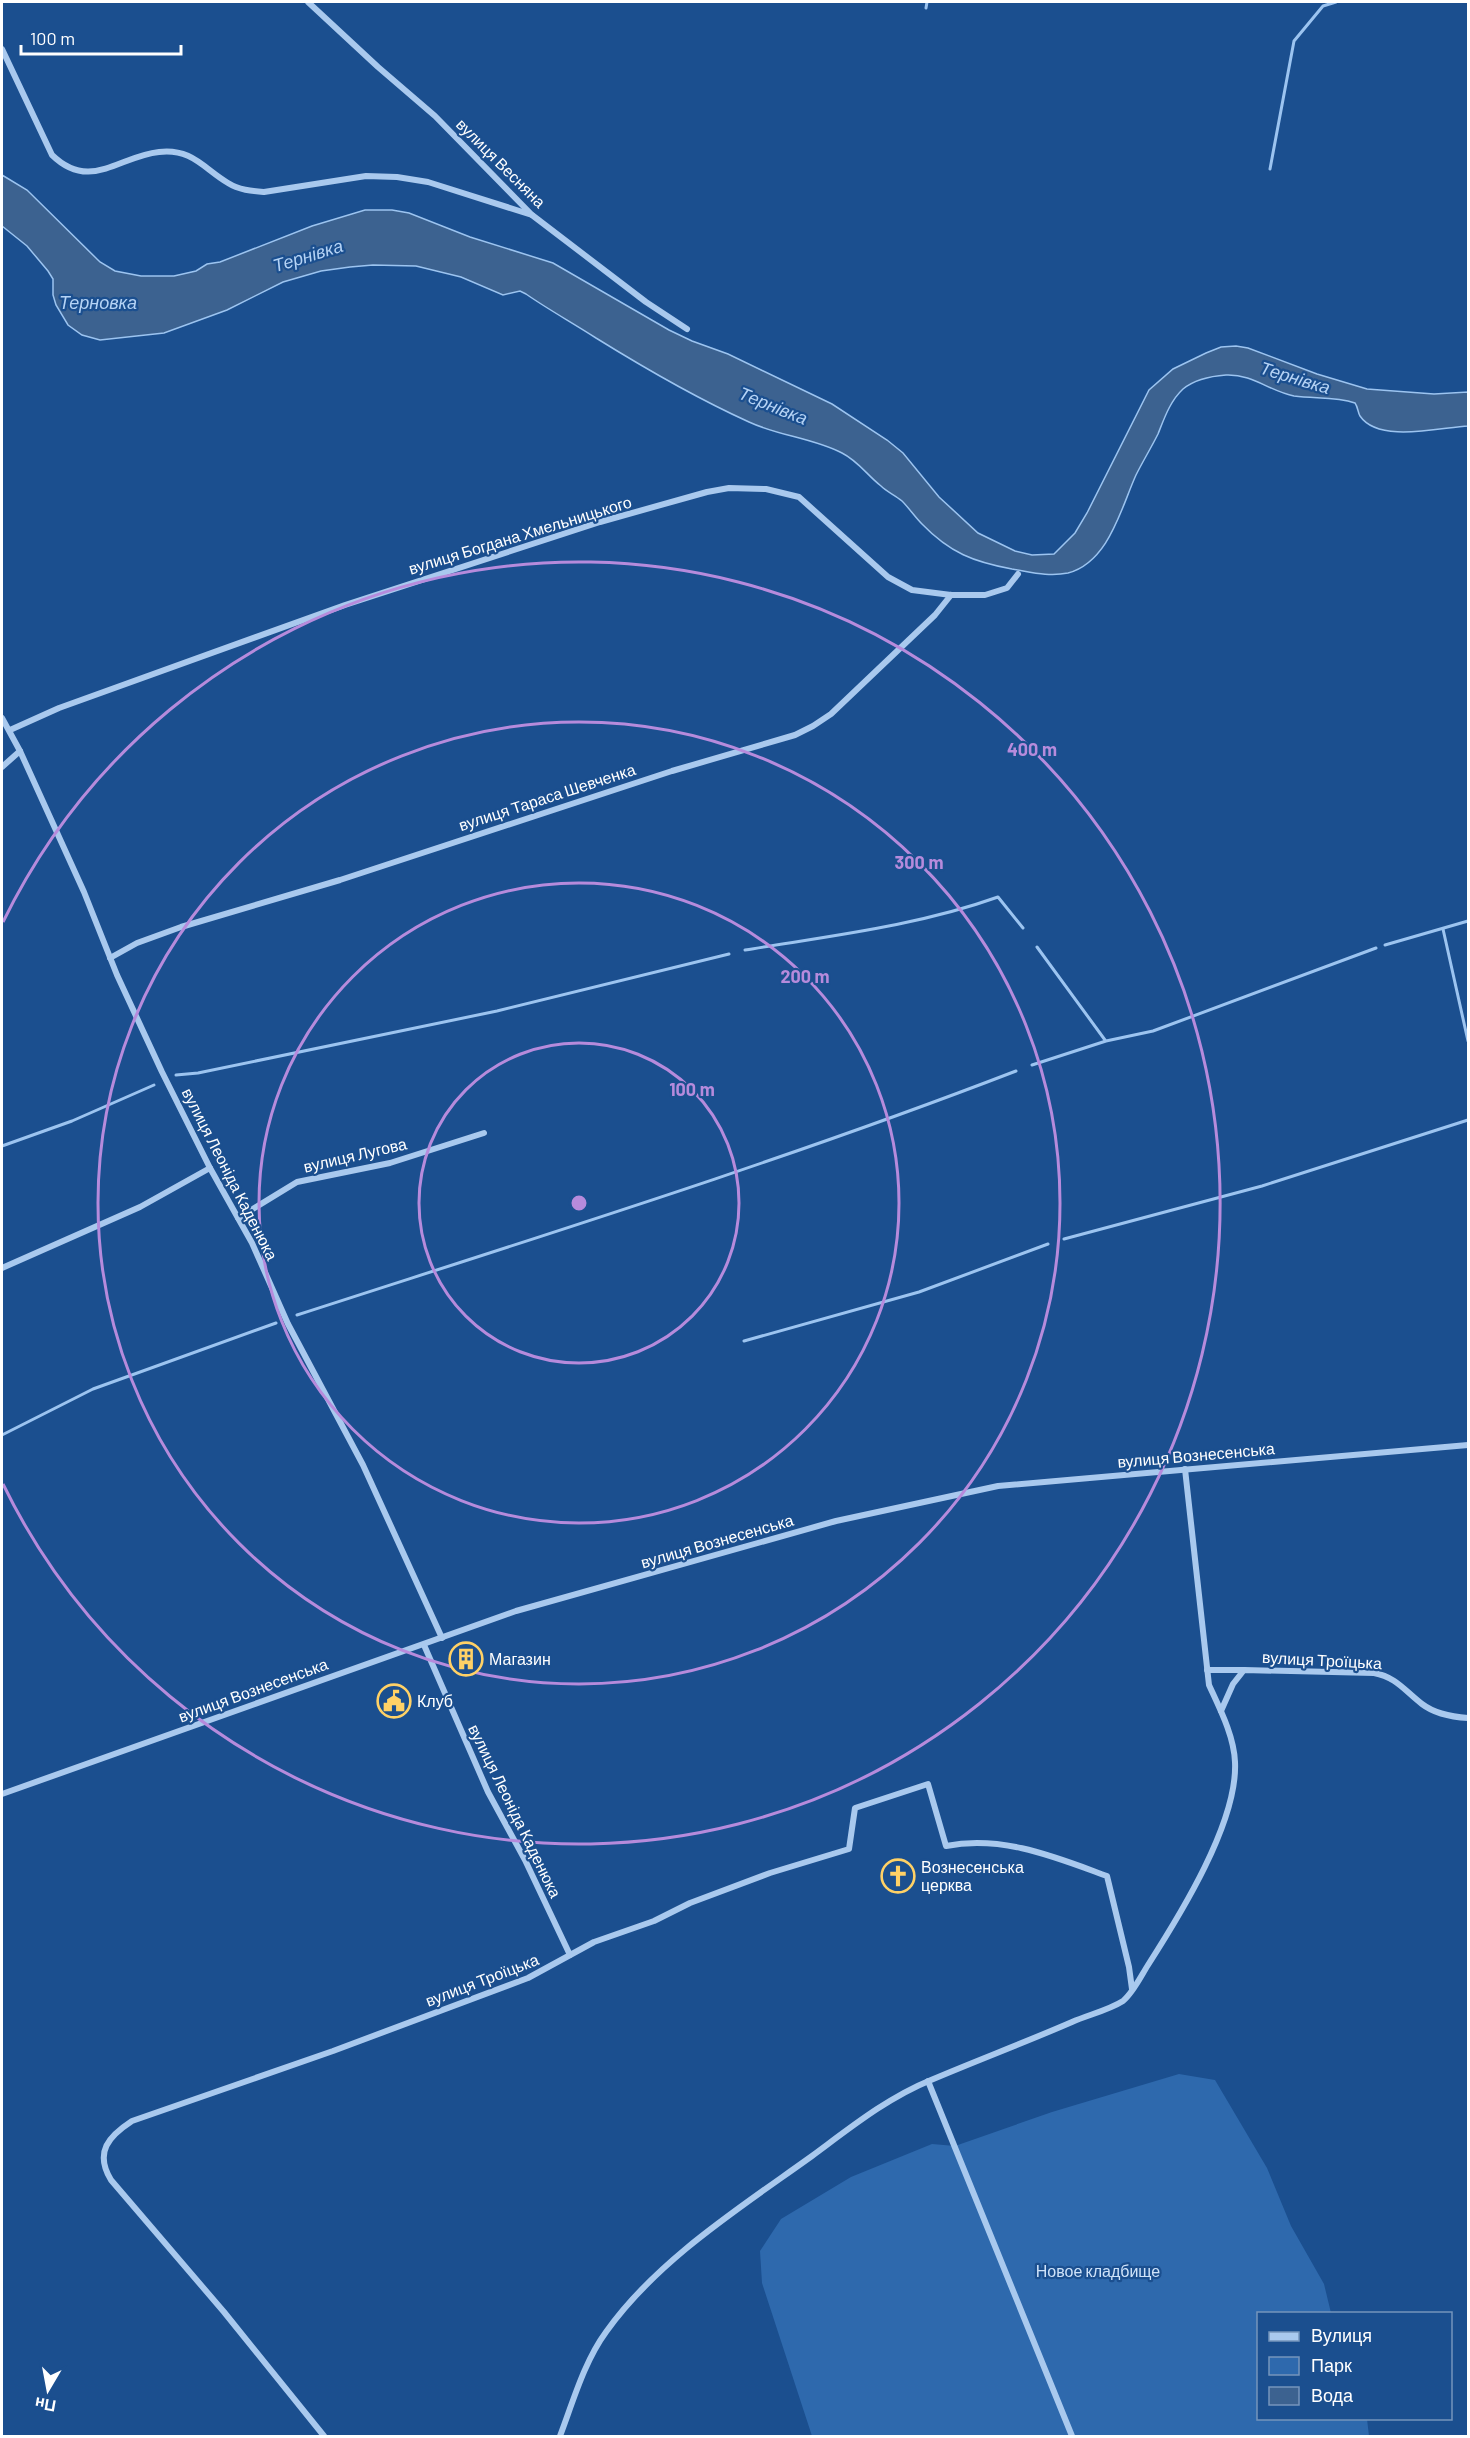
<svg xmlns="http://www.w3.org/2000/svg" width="1470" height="2438" font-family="Barlow,sans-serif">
<rect width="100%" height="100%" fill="#1b4f8f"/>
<path fill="#2e69ad" d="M1179,2074L1215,2080L1267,2168L1291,2226L1324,2284L1331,2313L1258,2314V2418L1367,2419L1369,2436H812L762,2283L760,2251L781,2219L851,2177L932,2144L955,2146L1052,2112Z"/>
<path fill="#3c6290" stroke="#9cc4f0" stroke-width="1.5" d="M2,175L27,190L100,262L115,271L141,276H174L196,271L207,264L220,262L312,226L365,210H392L409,213L470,237L553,263L669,330L692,341L728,354L832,404L887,440L903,453L939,497L978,533L1015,551L1032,555L1054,554L1075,533L1087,513L1149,390L1173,369L1206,353L1221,347L1236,346L1248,348L1317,374L1367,389L1434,394L1468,392V426C1442,427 1379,444 1360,416C1358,413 1358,407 1355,403C1335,396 1315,399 1294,396C1269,391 1253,374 1226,375C1212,376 1194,380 1183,389C1170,401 1164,419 1158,434C1151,448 1143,461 1136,475C1121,508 1109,562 1068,573C1048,577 1031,572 1012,569C974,562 950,553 922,524C915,517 909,508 902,501C895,495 887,492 881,486C867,475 858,461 842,453C813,438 779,436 749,422C696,398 646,369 596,338C573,323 549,310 526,294L520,291L503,295L461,277L416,266L373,265L350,267L321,271L283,282L227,310L164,333L100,340L82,335L68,325L56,305L53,295V279L48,271L27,246L2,226Z"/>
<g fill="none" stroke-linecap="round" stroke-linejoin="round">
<g stroke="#9cc4f0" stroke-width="3">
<path d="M926,8L927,2"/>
<path d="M1270,169L1294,41L1323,6L1336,2"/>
<path d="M1443,929L1468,1041"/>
<path d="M1385,945L1468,921"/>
<path d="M1037,947L1105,1040"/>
<path d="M745,950C829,936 917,926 998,897L1023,928"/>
<path d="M1032,1065L1106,1041L1153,1031L1376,948"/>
<path d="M176,1075L198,1073L497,1011L729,954"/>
<path d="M2,1146L72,1121L154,1085"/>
<path d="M1064,1239L1262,1186L1468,1120"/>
<path d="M297,1315C538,1237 780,1162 1016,1071"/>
<path d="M744,1341L919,1292L1048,1244"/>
<path d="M2,1435L93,1389L276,1323"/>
</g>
<g stroke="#a9c9ee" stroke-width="6">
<path d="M308,2L378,67L435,116L532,215L646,302L687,329"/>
<path d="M2,49L52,155C90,192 119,156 159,152C192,148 204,169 228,183C239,190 252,191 264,192L366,176L397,177L428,182L532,215"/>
<path d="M2,718L20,751L84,892L117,975L162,1072L210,1168L252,1243L288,1324L363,1465L442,1638"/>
<path d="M10,730L59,708L345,605L600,522L707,492L729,488L766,489L799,497L888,577L912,590L951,595H985L1007,588L1018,574"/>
<path d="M2,767L20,751"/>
<path d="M110,958L137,943L181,927L340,880L672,771L795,735L813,726L831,714L935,615L951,595"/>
<path d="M238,1218L297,1182L390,1163L484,1133"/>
<path d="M2,1268L140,1207L210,1168"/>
<path d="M424,1645L488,1792L525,1860L570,1955"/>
<path d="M1207,1670H1244"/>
<path d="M1221,1711L1233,1684L1244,1670L1374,1673C1396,1677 1405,1691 1422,1704C1435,1714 1453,1717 1468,1718"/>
<path d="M2,1794L516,1611L836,1521L998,1486L1468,1445"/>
<path d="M928,2081L1072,2436"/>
<path d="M324,2436L224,2312L111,2180C94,2152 109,2136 132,2121L333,2051L528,1978L594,1942L654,1921L690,1903L770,1873L849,1849L855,1808L928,1784L946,1846C1003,1835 1055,1857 1107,1876L1129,1967L1132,1989"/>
<path d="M560,2436C573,2402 584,2362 606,2332C657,2260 741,2207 812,2156C850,2128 887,2098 931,2080C978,2060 1026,2042 1072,2022C1088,2015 1109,2010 1123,2001C1133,1993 1141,1976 1148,1965C1180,1915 1238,1822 1235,1762C1234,1736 1220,1709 1209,1685L1185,1469"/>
</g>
</g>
<g fill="none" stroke="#b68bdc" stroke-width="3">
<circle cx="579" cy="1203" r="160"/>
<circle cx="579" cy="1203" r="320"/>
<circle cx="579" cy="1203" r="481"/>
<path d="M3 922A641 641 0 1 1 3 1484"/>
</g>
<defs>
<g id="building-ring" transform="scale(1.725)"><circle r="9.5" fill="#1b4f8f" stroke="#ffd166" stroke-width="1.5"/><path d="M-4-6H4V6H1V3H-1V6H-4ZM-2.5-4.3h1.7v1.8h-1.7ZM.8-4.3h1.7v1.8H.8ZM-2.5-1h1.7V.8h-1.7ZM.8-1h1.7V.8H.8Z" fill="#ffd166"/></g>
<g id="civic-ring" transform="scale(1.725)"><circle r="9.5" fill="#1b4f8f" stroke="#ffd166" stroke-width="1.5"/><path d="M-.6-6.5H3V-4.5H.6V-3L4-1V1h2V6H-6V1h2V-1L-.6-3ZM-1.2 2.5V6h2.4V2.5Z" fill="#ffd166"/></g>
<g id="church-ring" transform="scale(1.725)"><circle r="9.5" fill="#1b4f8f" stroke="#ffd166" stroke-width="1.5"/><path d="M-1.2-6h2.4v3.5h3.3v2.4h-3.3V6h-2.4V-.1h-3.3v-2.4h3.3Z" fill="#ffd166"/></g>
</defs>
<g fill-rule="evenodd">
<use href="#building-ring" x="466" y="1659"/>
<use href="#civic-ring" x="394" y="1701"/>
<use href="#church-ring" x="898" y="1876"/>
</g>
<g text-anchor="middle" stroke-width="4.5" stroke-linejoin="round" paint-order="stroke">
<g font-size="16" fill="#fff" stroke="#1b4f8f">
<text transform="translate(501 163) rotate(45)" y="6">вулиця Весняна</text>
<text transform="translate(520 535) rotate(-17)" y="6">вулиця Богдана Хмельницького</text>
<text transform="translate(547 797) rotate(-18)" y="6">вулиця Тараса Шевченка</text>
<text transform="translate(355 1155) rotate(-13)" y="6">вулиця Лугова</text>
<text transform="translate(230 1174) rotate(63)" y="6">вулиця Леоніда Каденюка</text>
<text transform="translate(1196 1455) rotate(-5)" y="6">вулиця Вознесенська</text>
<text transform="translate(717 1541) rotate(-16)" y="6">вулиця Вознесенська</text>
<text transform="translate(1322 1660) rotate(3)" y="6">вулиця Троїцька</text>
<text transform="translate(253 1690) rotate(-20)" y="6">вулиця Вознесенська</text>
<text transform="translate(515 1811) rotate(64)" y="6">вулиця Леоніда Каденюка</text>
<text transform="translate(482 1980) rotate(-21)" y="6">вулиця Троїцька</text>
</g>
<g font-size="16" fill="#fff" stroke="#1b4f8f" text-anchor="start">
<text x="489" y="1665">Магазин</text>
<text x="417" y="1707">Клуб</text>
<text x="921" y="1873">Вознесенська<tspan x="921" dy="18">церква</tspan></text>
</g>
<g font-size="16" fill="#cfe3fa" stroke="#1b4f8f">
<text x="1098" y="2277">Новое кладбище</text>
</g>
<g font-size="18" font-style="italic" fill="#b5d3f5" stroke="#1b4f8f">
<text transform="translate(308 256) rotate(-17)" y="6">Тернівка</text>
<text x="98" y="309">Терновка</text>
<text transform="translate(1295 378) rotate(17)" y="6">Тернівка</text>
<text transform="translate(773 406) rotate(22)" y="6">Тернівка</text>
</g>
</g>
<circle cx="579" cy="1203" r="9" fill="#b68bdc" stroke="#1b4f8f" stroke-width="3"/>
<g font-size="18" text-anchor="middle" font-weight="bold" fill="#b68bdc" stroke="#1b4f8f" stroke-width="4.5" stroke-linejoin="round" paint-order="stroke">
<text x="1032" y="756">400 m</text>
<text x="919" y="869">300 m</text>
<text x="805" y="983">200 m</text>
<text x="692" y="1096">100 m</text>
</g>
<rect width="1470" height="2438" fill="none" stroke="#ffffff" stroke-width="6"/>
<rect x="1257" y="2312" width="195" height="108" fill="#1b4f8f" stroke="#7695bc" stroke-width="1.5"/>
<rect x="1269" y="2332" width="30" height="9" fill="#a9c9ee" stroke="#7695bc" stroke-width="1.5"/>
<text x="1311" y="2342" font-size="18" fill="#ffffff">Вулиця</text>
<rect x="1269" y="2357" width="30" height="18" fill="#2e69ad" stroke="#7695bc" stroke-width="1.5"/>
<text x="1311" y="2372" font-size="18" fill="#ffffff">Парк</text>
<rect x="1269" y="2387" width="30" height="18" fill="#3c6290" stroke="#7695bc" stroke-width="1.5"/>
<text x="1311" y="2402" font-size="18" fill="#ffffff">Вода</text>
<g transform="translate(48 2390) rotate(190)" stroke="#1b4f8f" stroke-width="4.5" paint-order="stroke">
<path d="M0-4.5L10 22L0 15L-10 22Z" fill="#ffffff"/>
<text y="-9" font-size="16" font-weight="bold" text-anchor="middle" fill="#ffffff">Пн</text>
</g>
<path d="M21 45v9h160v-9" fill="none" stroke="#ffffff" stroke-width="3"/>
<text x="30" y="45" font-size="18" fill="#ffffff" stroke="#1b4f8f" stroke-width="4.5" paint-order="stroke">100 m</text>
</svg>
